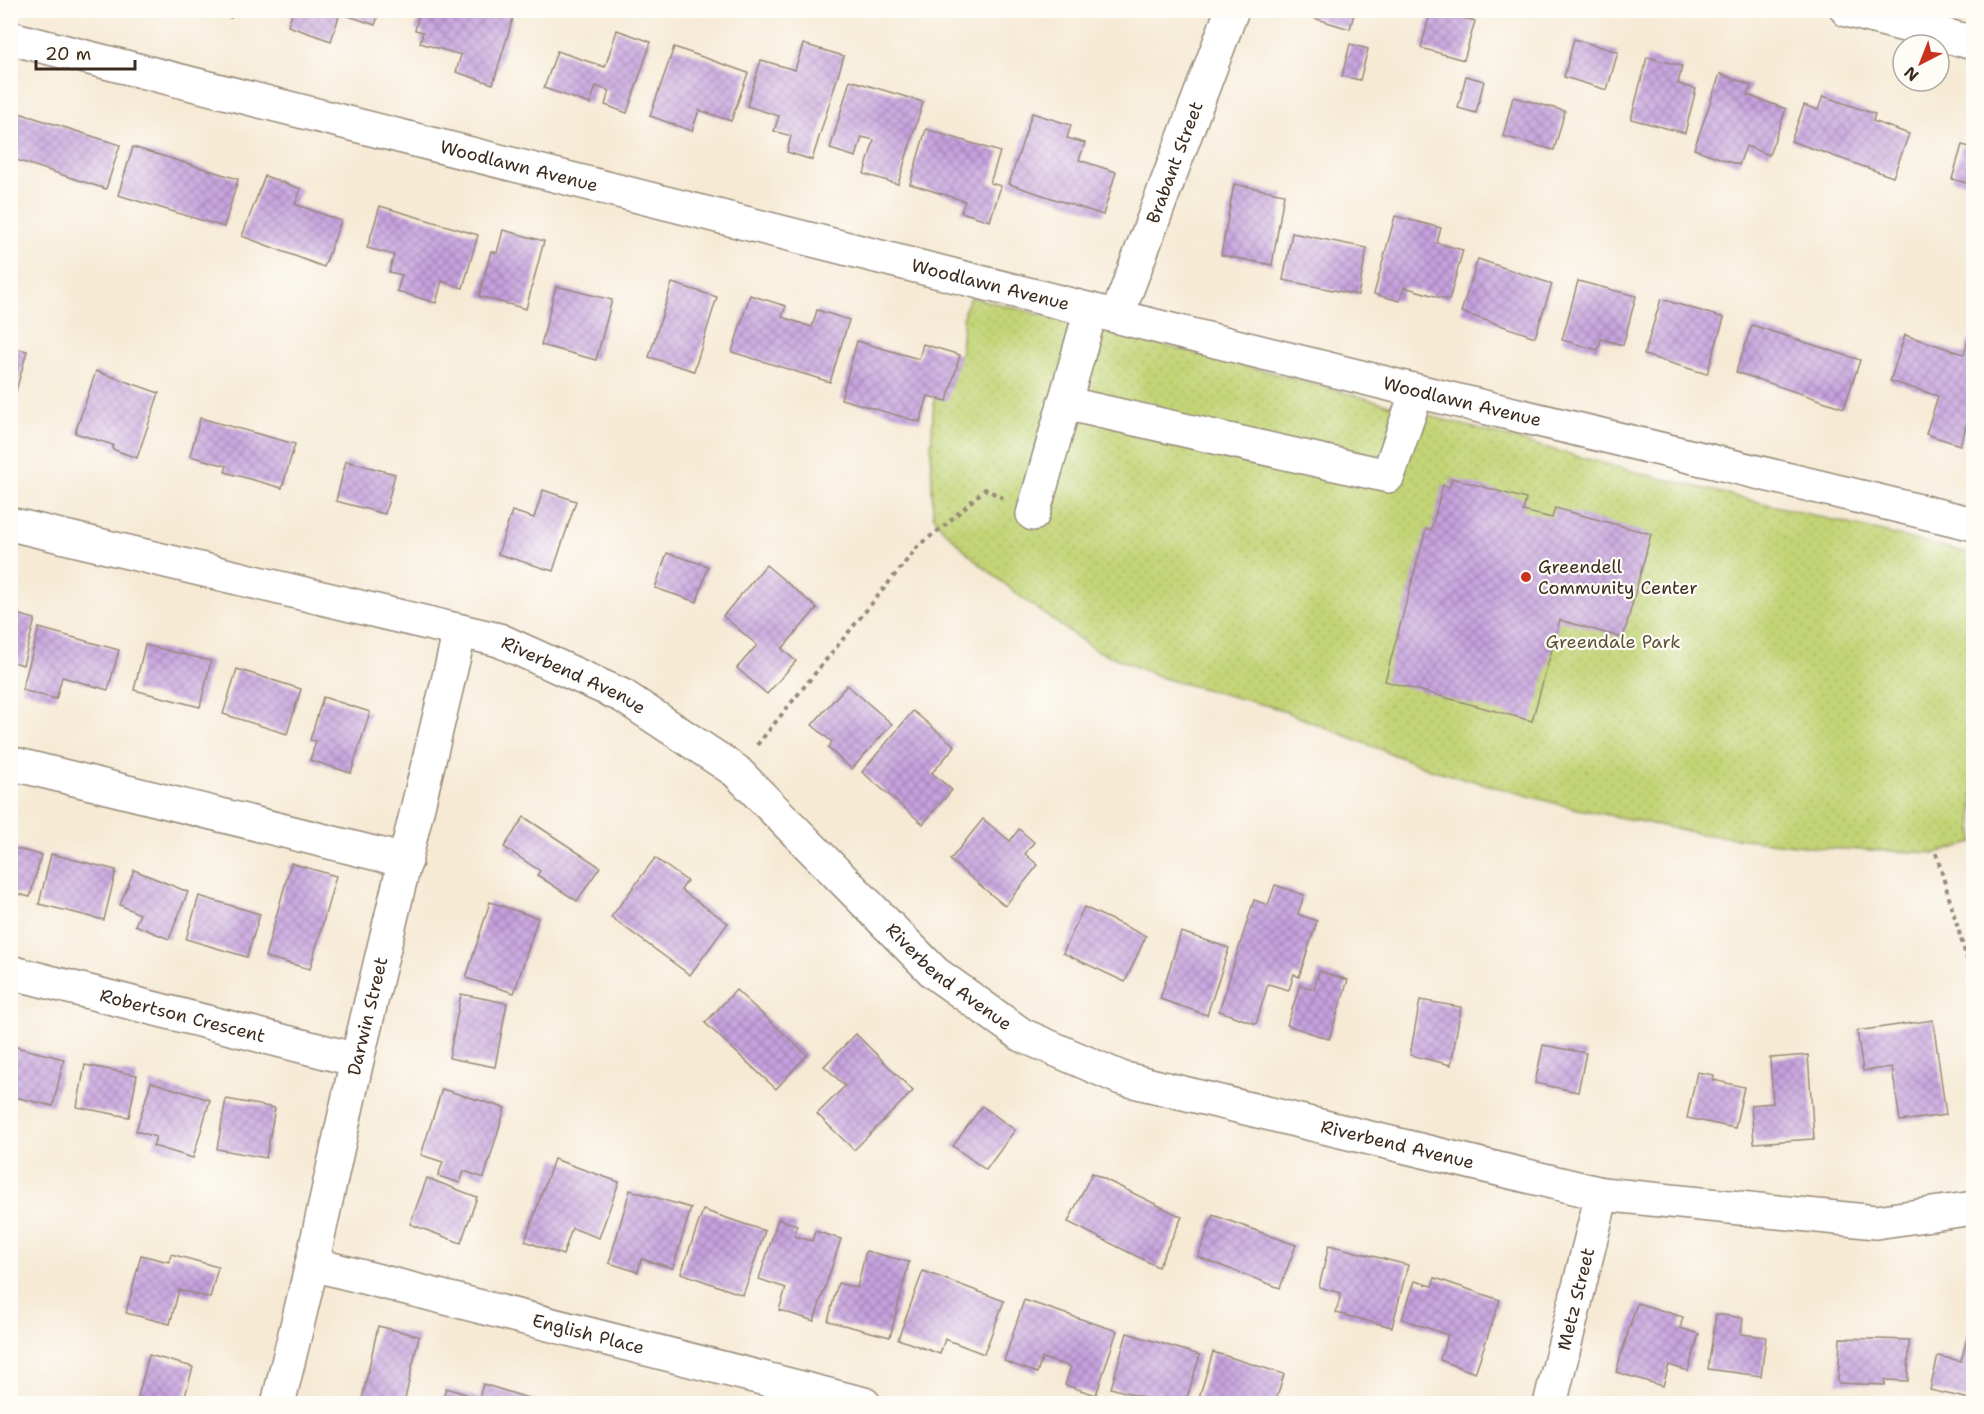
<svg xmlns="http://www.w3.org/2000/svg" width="1984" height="1414" font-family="'Shantell Sans',sans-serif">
<defs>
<pattern id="park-dots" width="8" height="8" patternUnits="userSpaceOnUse" patternTransform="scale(1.5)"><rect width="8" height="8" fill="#c3d476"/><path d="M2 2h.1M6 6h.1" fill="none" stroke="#a8b666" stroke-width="1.8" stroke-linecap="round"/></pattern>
<pattern id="building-cross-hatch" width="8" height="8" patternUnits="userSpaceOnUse" patternTransform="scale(1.5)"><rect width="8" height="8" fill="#c6a1de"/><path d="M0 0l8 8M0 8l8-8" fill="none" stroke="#a283b3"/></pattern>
</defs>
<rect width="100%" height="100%" fill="#fdfcf7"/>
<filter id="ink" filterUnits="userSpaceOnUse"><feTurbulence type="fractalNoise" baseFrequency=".0167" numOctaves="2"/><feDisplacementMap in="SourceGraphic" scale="12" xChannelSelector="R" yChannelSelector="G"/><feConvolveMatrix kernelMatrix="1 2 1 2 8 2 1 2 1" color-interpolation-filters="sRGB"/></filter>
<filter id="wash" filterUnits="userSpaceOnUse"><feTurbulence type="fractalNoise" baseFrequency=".008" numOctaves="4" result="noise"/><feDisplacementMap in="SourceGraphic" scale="24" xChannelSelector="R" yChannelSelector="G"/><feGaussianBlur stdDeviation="1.35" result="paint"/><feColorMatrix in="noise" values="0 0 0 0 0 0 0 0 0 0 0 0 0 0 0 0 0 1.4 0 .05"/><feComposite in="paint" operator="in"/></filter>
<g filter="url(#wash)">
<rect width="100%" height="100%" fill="#f6ead5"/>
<path fill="url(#park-dots)" stroke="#7f7f4a" stroke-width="1.5" d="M971,297L1273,373L1635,472L1973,554V843L1936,853L1821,848L1702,834L1573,808L1430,769L1276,708L1163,678L1094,649L1026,601L976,561L942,528L933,515L931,451L934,398L961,352L964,311Z"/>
<g id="blocks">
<g fill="url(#building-cross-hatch)">
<path d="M211,10H234L231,18Z"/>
<path d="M293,10H380L375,25L340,13L331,41L288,26Z"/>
<path d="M420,10H489L513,18L493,84L456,72L461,55L420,43L423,32L415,30Z"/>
<path d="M1312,10H1355L1350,29L1310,17Z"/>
<path d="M1431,10L1475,21L1464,60L1421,48Z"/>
<path d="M617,30L651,42L627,113L605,105L609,91L596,86L590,104L544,88L557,51L605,67Z"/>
<path d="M1574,39L1618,52L1607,90L1564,77Z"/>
<path d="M803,44L844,56L812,160L787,152L791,136L774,131L779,116L747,106L761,60L795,70Z"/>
<path d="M1350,44L1368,49L1360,80L1342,76Z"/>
<path d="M674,47L748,73L731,121L699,110L692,131L650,116Z"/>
<path d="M1647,57L1682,66L1678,84L1696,89L1685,133L1631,119Z"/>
<path d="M1720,74L1751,85L1747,95L1786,109L1769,155L1746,146L1739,165L1694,149Z"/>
<path d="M1466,76L1484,81L1476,113L1458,108Z"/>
<path d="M850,80L923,102L898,184L864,174L874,140L862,137L856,157L830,149Z"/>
<path d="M1823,96L1875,114L1873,121L1909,134L1893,177L1791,141L1804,105L1818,110Z"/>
<path d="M1513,97L1565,111L1554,150L1503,136Z"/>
<path d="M13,111L120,145L106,189L10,158V118Z"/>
<path d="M1032,113L1071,125L1067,138L1085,143L1079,160L1116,172L1103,215L1009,184Z"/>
<path d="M926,129L1000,152L990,183L1001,186L990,221L961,212L965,201L910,184Z"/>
<path d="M1962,145L1974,148V185L1952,179Z"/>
<path d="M133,147L238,179L224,227L118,195Z"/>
<path d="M265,176L301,189L295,204L341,221L324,267L242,236Z"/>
<path d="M1234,184L1284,194L1272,265L1221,255Z"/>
<path d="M380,206L478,235L463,288L442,281L436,303L397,291L402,275L389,272L394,255L367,248Z"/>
<path d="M1395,216L1441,228L1437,243L1463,250L1449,300L1404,287L1400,301L1374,294Z"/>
<path d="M503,230L544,241L526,309L479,296L491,251L497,253Z"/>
<path d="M1292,233L1367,248L1358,295L1283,280Z"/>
<path d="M1478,259L1552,284L1535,337L1461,312Z"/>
<path d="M1578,281L1636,296L1623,345L1601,339L1598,350L1562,340Z"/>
<path d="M672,283L717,297L694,371L649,357Z"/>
<path d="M556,286L612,300L596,360L541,345Z"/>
<path d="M750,295L786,306L782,317L812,327L817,310L849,320L830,382L732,352Z"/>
<path d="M1661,299L1724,318L1707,374L1644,355Z"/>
<path d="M1752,325L1860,360L1844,408L1736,372Z"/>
<path d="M1905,335L1964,354L1968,340L1974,342V403L1960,445L1926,434L1938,396L1890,381Z"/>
<path d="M857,341L919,359L923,344L960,355L947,401L928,396L920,422L841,399Z"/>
<path d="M10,347L27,351L13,402L10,401Z"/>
<path d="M96,371L159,393L137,458L112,449L113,445L75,433Z"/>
<path d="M200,418L295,444L282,488L225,472L227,466L190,456Z"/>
<path d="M346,461L395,474L385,514L336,501Z"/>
<path d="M1452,478L1526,499L1523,511L1552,518L1555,508L1651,534L1623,638L1560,620L1532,721L1385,681L1426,529L1431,530L1443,485L1449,487Z"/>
<path d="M543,490L576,501L553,571L498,554L512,511L534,518Z"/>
<path d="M667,553L708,566L697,602L655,588Z"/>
<path d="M766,565L817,608L782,649L796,661L767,694L737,668L757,645L723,616Z"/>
<path d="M10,612L35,619L23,665L10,661Z"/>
<path d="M39,628L119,650L108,690L62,677L56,699L22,690Z"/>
<path d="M145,645L211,661L200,707L134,690Z"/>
<path d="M237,669L301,689L287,734L223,714Z"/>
<path d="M847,685L892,724L852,769L828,748L832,742L812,725Z"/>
<path d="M323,697L370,712L351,773L310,760L316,741L310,740Z"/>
<path d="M913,711L955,746L932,773L952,790L923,824L862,772Z"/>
<path d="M524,817L600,867L577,901L537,875L540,871L504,847Z"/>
<path d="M983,819L1010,841L1019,829L1034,842L1025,854L1038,865L1005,906L950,860Z"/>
<path d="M10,847L41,855L30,897L10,892Z"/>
<path d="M51,854L116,870L104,920L39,904Z"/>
<path d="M655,858L687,881L681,890L728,923L690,975L611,917Z"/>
<path d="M291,863L336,876L310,969L265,957Z"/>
<path d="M134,870L188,892L169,939L135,925L140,914L120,905Z"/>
<path d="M1275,885L1304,895L1298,914L1317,921L1299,977L1294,974L1289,990L1268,984L1256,1024L1219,1011L1254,900L1268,905Z"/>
<path d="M199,896L260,914L247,957L186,939Z"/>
<path d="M490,902L538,918L514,993L466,978Z"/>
<path d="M1084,907L1146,936L1125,982L1063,953Z"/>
<path d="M1181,932L1229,948L1207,1015L1160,999Z"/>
<path d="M1319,971L1348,980L1329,1039L1287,1025L1300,985L1314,989Z"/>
<path d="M736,990L807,1055L776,1089L705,1023Z"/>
<path d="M461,994L507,1003L495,1067L449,1058Z"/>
<path d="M1420,1000L1461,1007L1451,1065L1410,1055Z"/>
<path d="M1933,1020L1946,1115L1900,1121L1892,1067L1863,1071L1857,1031Z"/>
<path d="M856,1034L913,1091L854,1150L817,1114L845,1086L824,1066Z"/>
<path d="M1543,1045L1586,1053L1578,1092L1535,1083Z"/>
<path d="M16,1047L64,1059L53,1106L10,1096V1069Z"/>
<path d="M1808,1055L1814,1139L1754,1143L1751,1105L1773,1103L1770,1058Z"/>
<path d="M85,1065L137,1075L129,1117L77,1107Z"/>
<path d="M1697,1072L1714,1075L1713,1080L1744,1087L1735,1128L1687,1118Z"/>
<path d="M151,1082L210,1100L193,1158L153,1146L156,1137L136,1131Z"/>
<path d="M442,1089L505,1108L484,1178L464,1171L460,1183L438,1176L443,1162L421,1155Z"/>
<path d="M226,1099L275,1108L266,1158L217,1149Z"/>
<path d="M982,1106L1015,1130L986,1170L953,1146Z"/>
<path d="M554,1159L619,1182L599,1238L572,1228L563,1255L525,1241Z"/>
<path d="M1092,1173L1182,1217L1158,1267L1068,1222Z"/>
<path d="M427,1178L477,1197L461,1243L410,1224Z"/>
<path d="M630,1190L691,1208L673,1268L641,1259L638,1272L609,1263Z"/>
<path d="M703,1210L765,1231L743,1295L681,1273Z"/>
<path d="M1213,1215L1296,1245L1280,1288L1198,1257Z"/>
<path d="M778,1219L797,1225L794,1236L812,1241L815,1231L841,1239L814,1321L779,1310L786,1288L759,1279Z"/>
<path d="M1329,1245L1408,1265L1392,1327L1336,1313L1341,1293L1319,1287Z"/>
<path d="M866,1251L909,1262L890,1337L828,1321L838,1283L857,1288Z"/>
<path d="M171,1254L218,1267L210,1298L179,1290L170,1324L126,1313L141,1255L169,1262Z"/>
<path d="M923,1271L1004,1301L984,1354L945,1339L940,1354L898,1339Z"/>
<path d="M1435,1278L1500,1300L1475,1373L1440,1360L1448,1335L1402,1319L1415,1281L1432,1286Z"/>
<path d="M1024,1300L1117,1331L1096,1395L1065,1385L1071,1367L1042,1358L1037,1373L1004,1361Z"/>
<path d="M1637,1303L1683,1317L1680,1328L1699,1334L1688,1371L1669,1365L1663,1386L1616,1372Z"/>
<path d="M1716,1314L1743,1318L1741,1334L1766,1337L1761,1376L1708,1369Z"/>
<path d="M1971,1323L1974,1324V1400L1930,1390L1938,1356L1961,1361Z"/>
<path d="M378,1326L419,1336L404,1404H361Z"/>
<path d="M1127,1333L1200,1355L1185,1404H1147L1148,1399L1111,1388Z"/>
<path d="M1840,1338L1909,1340L1908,1381L1885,1380V1385L1838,1383Z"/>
<path d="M1213,1352L1284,1374L1275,1404H1197Z"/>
<path d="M149,1355L193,1367L183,1404H136Z"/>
<path d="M483,1384L544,1403V1404H441L446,1388L479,1398Z"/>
</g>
</g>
</g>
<g filter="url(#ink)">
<use href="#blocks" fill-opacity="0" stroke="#988a7a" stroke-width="1.5"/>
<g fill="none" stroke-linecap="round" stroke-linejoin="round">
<g stroke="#988a7a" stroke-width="36">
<g id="minor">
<path d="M1847,10L1974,43"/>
<path id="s1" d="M10,38L1091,310L1417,391L1974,524"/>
<path id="s2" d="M1117,316L1232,10"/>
<path d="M1064,403L1388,476L1417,391"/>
<path d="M1033,514L1091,310"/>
<path id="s3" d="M10,524L499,640L623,696L736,771L935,973L1022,1035L1121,1078L1602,1194L1876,1222L1974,1208"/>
<path d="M10,763L406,861"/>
<path id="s4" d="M10,972L357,1060"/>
<path id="s5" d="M312,1264L864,1404"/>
<path id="s6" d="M278,1404L312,1264L357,1060L460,631"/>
<path id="s7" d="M1550,1404L1602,1194"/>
</g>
</g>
<g stroke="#988a7a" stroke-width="4" stroke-dasharray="4.5 4.5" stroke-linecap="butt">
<path d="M757,745L920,544L942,528L985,489L1003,498"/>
<path d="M1936,853L1974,983"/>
</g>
<use href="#minor" stroke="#fff" stroke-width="33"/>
</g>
</g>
<circle fill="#c8321e" stroke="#fdfcf7" stroke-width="2" cx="1526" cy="577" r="6"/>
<g text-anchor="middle" stroke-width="4.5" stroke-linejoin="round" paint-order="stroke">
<g font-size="18" fill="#3b2a1e" stroke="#fdfcf7">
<text dy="6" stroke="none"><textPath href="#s2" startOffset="164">Brabant Street</textPath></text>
<text dy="6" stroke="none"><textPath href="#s1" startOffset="525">Woodlawn Avenue</textPath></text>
<text dy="6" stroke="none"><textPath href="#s1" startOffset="1011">Woodlawn Avenue</textPath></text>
<text dy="6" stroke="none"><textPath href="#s1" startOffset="1497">Woodlawn Avenue</textPath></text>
<text dy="6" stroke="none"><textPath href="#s3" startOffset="585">Riverbend Avenue</textPath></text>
<text dy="6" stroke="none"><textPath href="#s3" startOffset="1071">Riverbend Avenue</textPath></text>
<text dy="6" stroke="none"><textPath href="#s4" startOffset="178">Robertson Crescent</textPath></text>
<text dy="6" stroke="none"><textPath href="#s6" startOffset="398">Darwin Street</textPath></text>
<text dy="6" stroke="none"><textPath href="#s3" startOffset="1557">Riverbend Avenue</textPath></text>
<text dy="6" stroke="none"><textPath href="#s7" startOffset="108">Metz Street</textPath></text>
<text dy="6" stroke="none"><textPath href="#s5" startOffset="285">English Place</textPath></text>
</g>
<g font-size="18" fill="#3b2a1e" stroke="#fdfcf7" text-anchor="start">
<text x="1538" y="573">Greendell<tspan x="1538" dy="21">Community Center</tspan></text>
</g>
<g font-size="18" fill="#5d5434" stroke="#fdfcf7">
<text x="1613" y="648">Greendale Park</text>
</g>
</g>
<rect width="1984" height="1414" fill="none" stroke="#fdfcf7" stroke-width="36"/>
<g transform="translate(1921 63) rotate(222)"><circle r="28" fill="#fdfcf7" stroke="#afa8a0" stroke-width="1.5"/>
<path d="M0-4.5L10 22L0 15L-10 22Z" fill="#c8321e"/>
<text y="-9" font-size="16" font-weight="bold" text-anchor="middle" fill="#3b2a1e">N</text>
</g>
<path d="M36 60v9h99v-9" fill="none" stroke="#3b2a1e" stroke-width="3"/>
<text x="45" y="60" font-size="18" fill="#3b2a1e" stroke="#fdfcf7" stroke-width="4.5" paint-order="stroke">20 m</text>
</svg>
